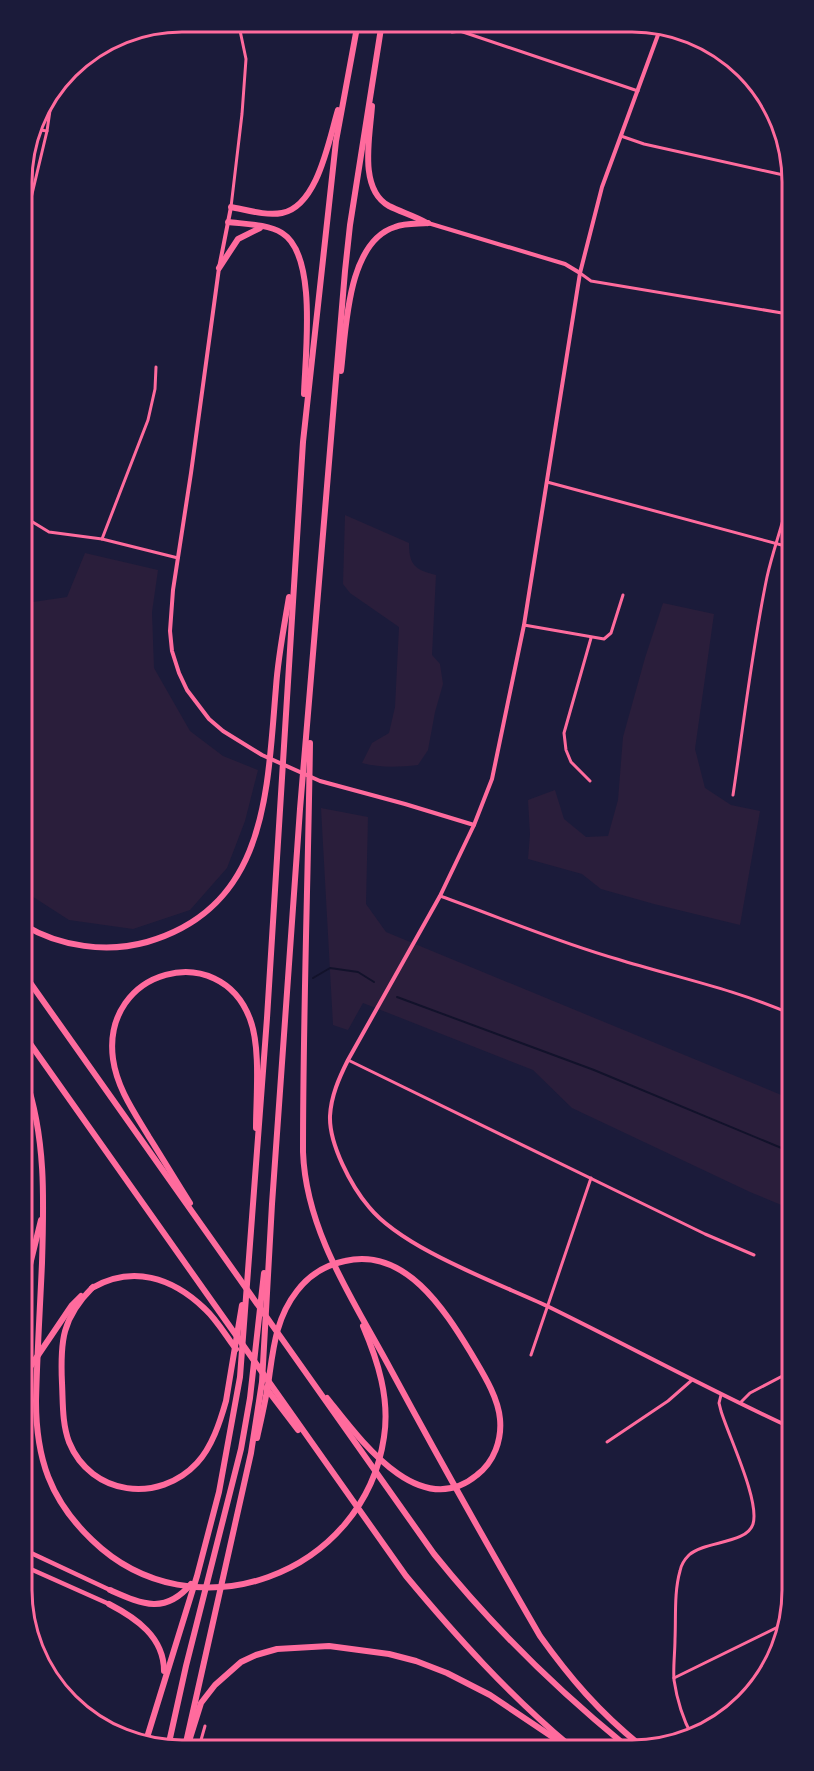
<svg xmlns="http://www.w3.org/2000/svg" width="814" height="1771" font-family="'Golos Text',sans-serif">
<rect width="100%" height="100%" fill="#1b1b3a"/>
<g fill="#2a1e3b">
<path d="M345,515L409,543C409,565 415,570 436,575L432,655L440,664L443,684L435,712L428,750L418,765C398,767 381,768 362,763L372,743L389,733L395,707L399,627L350,593L343,584Z"/>
<path d="M85,553L158,570L152,612L154,668L190,731L223,756L258,770L245,821L227,868L190,910L133,929L69,920L24,891L23,601L26,603L67,597Z"/>
<path d="M663,603L714,614L695,749L705,788L731,805L760,811L740,925L654,904L601,889L582,874L528,859L530,834L528,800L555,790L564,819L586,837L608,836L618,800L623,737L645,658Z"/>
<path d="M321,808L368,817L366,904L386,932L791,1099V1209L750,1192L572,1108L533,1070L363,1003L348,1030L333,1025Z"/>
</g>
<g fill="none" stroke-linecap="round" stroke-linejoin="round">
<g stroke="#12122b" stroke-width="2">
<path d="M313,978L330,968L358,972L374,982"/>
<path d="M397,997L594,1070L791,1152"/>
</g>
<g stroke="#ff6b9d" stroke-width="3">
<path d="M452,32L460,31L638,91"/>
<path d="M33,129L47,131"/>
<path d="M621,136L644,144L788,176"/>
<path d="M231,207L242,114L246,59L238,21"/>
<path d="M22,236L47,131L53,90"/>
<path d="M580,273L591,281L788,314"/>
<path d="M786,430L788,433"/>
<path d="M547,482L789,547"/>
<path d="M23,509L31,521L49,532L102,539L178,558"/>
<path d="M102,539L148,420L155,389L156,367"/>
<path d="M524,625L604,639L611,633L623,595"/>
<path d="M590,781L571,762L566,750L564,733L591,638"/>
<path d="M733,795C744,722 752,649 767,577C773,550 783,524 789,497"/>
<path d="M440,896C499,917 557,942 617,959C675,977 734,989 791,1014"/>
<path d="M348,1060L705,1234L754,1255"/>
<path d="M531,1355L591,1178"/>
<path d="M740,1403L750,1393L792,1371"/>
<path d="M783,1424L792,1412"/>
<path d="M607,1442L668,1401L692,1380"/>
<path d="M674,1678L784,1624"/>
<path d="M692,1736C683,1719 677,1700 674,1680C673,1667 675,1652 675,1639C676,1617 674,1592 680,1571C681,1565 685,1559 689,1555C704,1541 747,1544 753,1524C760,1501 729,1437 721,1411L719,1403L721,1395"/>
<path d="M199,1747L205,1726"/>
</g>
<g stroke="#ff6b9d" stroke-width="4">
<path d="M662,24L602,187L580,273L524,625L492,779L474,825L440,896L348,1060C339,1078 331,1096 330,1116C329,1144 351,1186 369,1207C403,1249 498,1283 547,1306C629,1346 709,1390 792,1428"/>
<path d="M231,207L219,268L191,473L173,590L170,631L172,651L179,673L187,690L209,719L223,731L262,755L320,781L405,804L474,825"/>
<path d="M428,223L565,264L580,273"/>
</g>
<g stroke="#ff6b9d" stroke-width="4.5">
<path d="M26,1554L31,1553L110,1590"/>
<path d="M26,1567L109,1604"/>
</g>
<g stroke="#ff6b9d" stroke-width="6">
<path d="M372,106C370,136 358,189 389,206C401,212 415,216 427,223"/>
<path d="M231,207C247,210 266,216 282,213C318,206 329,139 338,110"/>
<path d="M228,222C244,224 268,224 282,233C318,255 305,356 304,394"/>
<path d="M219,268L238,239L260,228"/>
<path d="M341,371C346,330 347,242 395,227C405,223 418,224 428,223"/>
<path d="M310,743C308,879 303,1016 303,1152C306,1232 354,1301 391,1370C439,1459 489,1548 540,1636C570,1678 599,1712 640,1745"/>
<path d="M24,925C60,947 107,953 147,942C268,907 267,791 276,687C278,657 284,627 289,597"/>
<path d="M24,974L434,1554C491,1625 554,1687 625,1745"/>
<path d="M24,1035L406,1576C456,1636 509,1695 569,1745"/>
<path d="M25,1077C46,1137 44,1200 42,1263C40,1309 37,1355 36,1401C36,1458 50,1500 92,1540C193,1638 364,1575 384,1437C390,1399 378,1361 363,1326"/>
<path d="M190,1203C176,1181 163,1159 149,1137C134,1112 117,1088 113,1059C101,969 220,938 250,1019C261,1048 256,1097 256,1128"/>
<path d="M25,1285L41,1220"/>
<path d="M93,1287C62,1318 60,1341 62,1383C63,1403 62,1423 69,1442C91,1496 159,1504 197,1463C212,1447 220,1422 226,1401L242,1305"/>
<path d="M92,1288C132,1265 172,1277 205,1309C217,1320 226,1336 236,1349"/>
<path d="M26,1373L72,1305L81,1296"/>
<path d="M266,1388L298,1430"/>
<path d="M257,1438C261,1420 265,1403 268,1385C273,1351 275,1319 297,1291C310,1274 325,1265 345,1261C405,1247 444,1309 471,1353C482,1372 498,1396 500,1419C502,1440 494,1462 477,1475C419,1523 359,1438 327,1398"/>
<path d="M110,1590C142,1604 165,1615 191,1584"/>
<path d="M109,1604C136,1618 164,1637 164,1671"/>
<path d="M190,1738L201,1703L215,1685L241,1662L256,1655L277,1649L329,1646L389,1654L416,1661L447,1673L490,1695L563,1744"/>
<path d="M145,1744L197,1576L219,1492L240,1377L267,1018L303,442L336,141L358,22"/>
<path d="M168,1747L186,1666L241,1449L250,1398L264,1273"/>
<path d="M185,1747L251,1453L262,1382L272,1204L300,809L345,271L350,225L382,22"/>
</g>
</g>
<path d="M0 0H814V1771H0ZM182 32H632A150 150 0 0 1 782 182V1590A150 150 0 0 1 632 1740H182A150 150 0 0 1 32 1590V182A150 150 0 0 1 182 32Z" fill="#1b1b3a" fill-rule="evenodd"/>
<path fill="none" stroke="#ff6b9d" stroke-width="3" d="M182 32H632A150 150 0 0 1 782 182V1590A150 150 0 0 1 632 1740H182A150 150 0 0 1 32 1590V182A150 150 0 0 1 182 32Z"/>
</svg>
